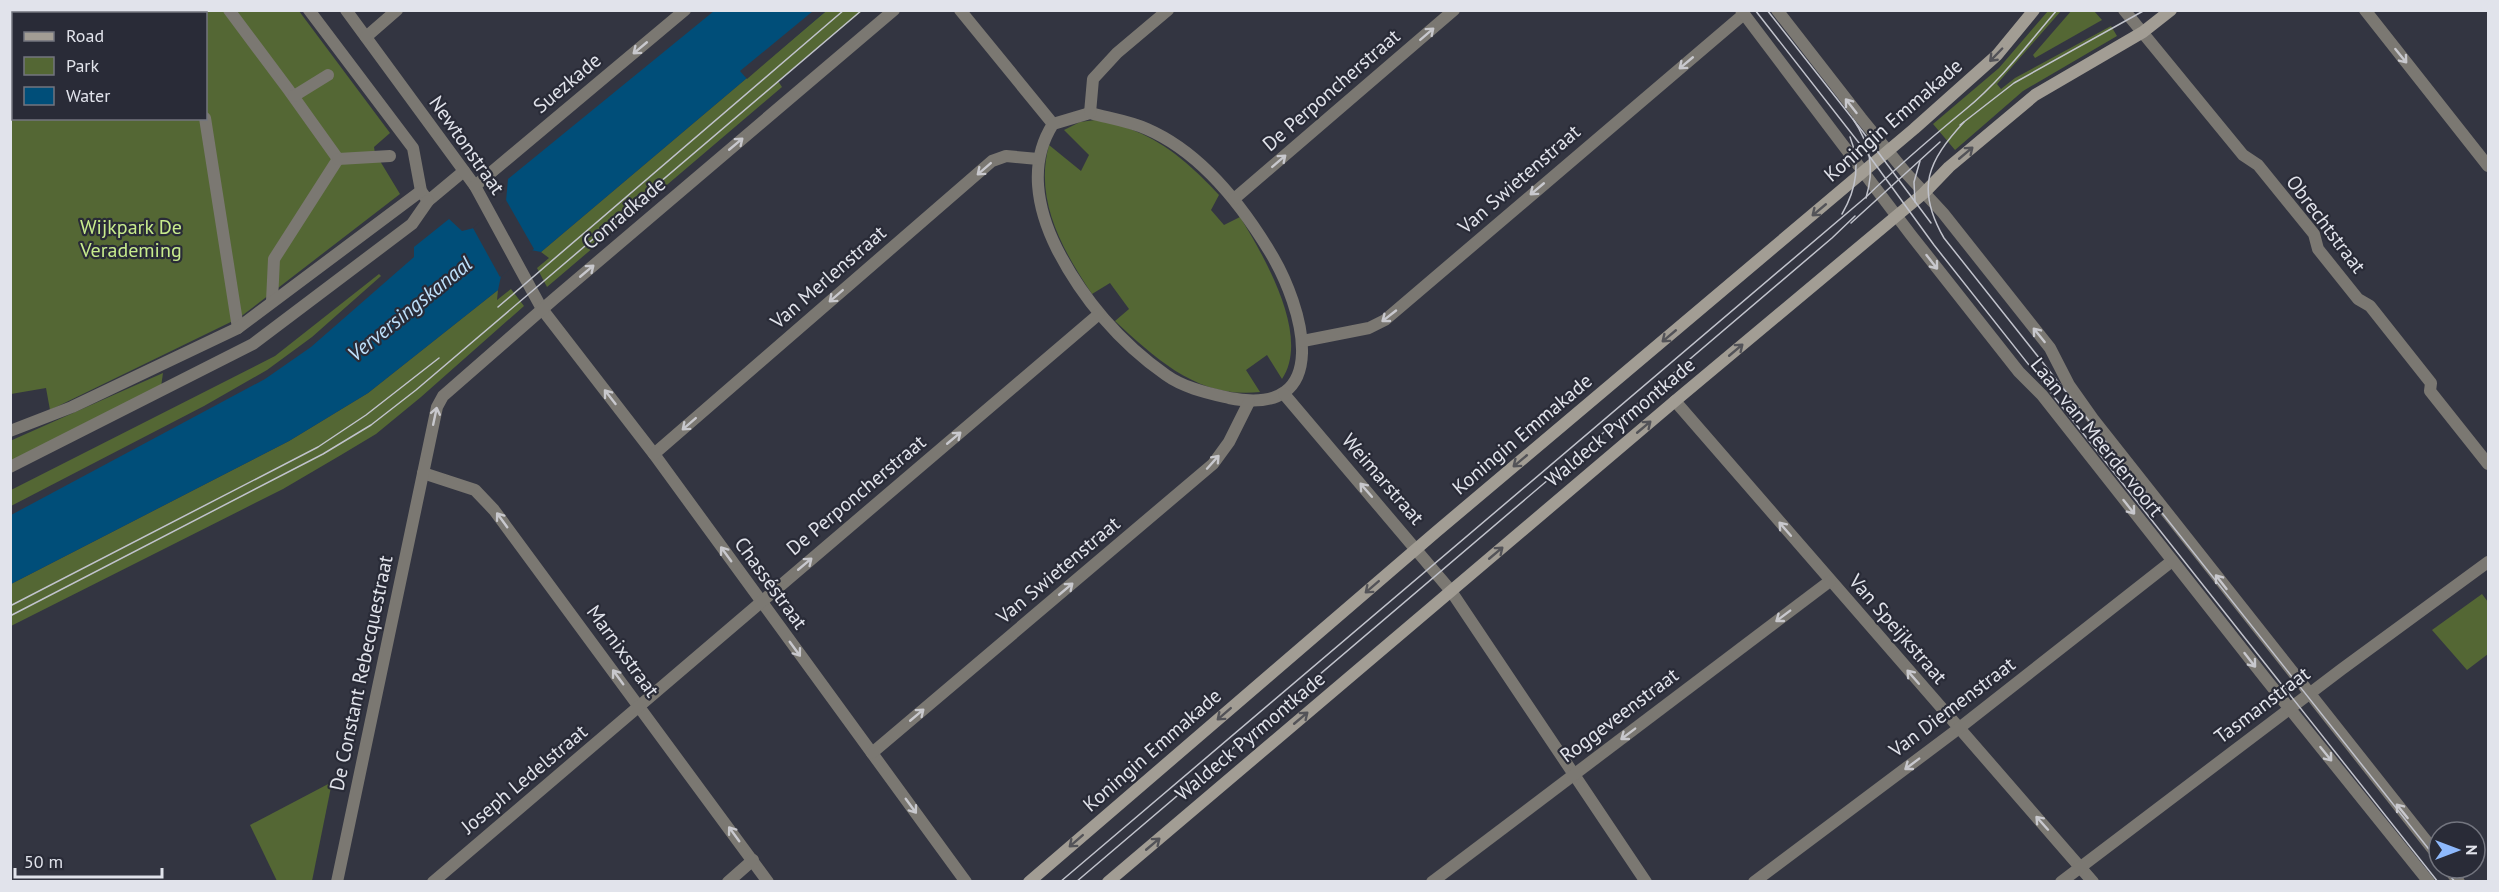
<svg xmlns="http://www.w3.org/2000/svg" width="2499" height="892" font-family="'PT Sans',sans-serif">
<rect width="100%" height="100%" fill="#333541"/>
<g fill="#546734" fill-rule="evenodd">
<path d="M2072,10L2094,11L2102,20L2035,58L2033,55Z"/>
<path d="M11,11H299L390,133L374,147L376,160L380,161L400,194L239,318L50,410L46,388L11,394ZM14,14H206V118H14Z"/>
<path d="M826,11H862L778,81L782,87L547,287L537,268L549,258L541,252Z"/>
<path d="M2048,11H2061L1997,84L2001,89L2015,78L2111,26L2117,36L2023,91L1955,150L1933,124L1999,68Z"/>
<path d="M1095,120C1108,123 1123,125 1135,131C1168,144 1196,170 1219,195L1211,210L1224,225L1240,217C1264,256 1311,336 1282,379L1267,355L1246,370L1260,392C1199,399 1157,360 1115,321L1129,309L1110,283L1092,294C1062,249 1034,200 1049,145L1081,171L1089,155L1064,130L1080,122Z"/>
<path d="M379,274L381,276L312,337L267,370L204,406L11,506V490L275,356Z"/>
<path d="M511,289L524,306L421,397L376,434L341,455L283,489L11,626V584L289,441L368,393L498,290L497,300Z"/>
<path d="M163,373L161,387L11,464L10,441Z"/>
<path d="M2482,594L2488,602V654L2467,670L2432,630Z"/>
<path d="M332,782L312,881H277L250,825Z"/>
</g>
<path fill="#004e79" d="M714,11H826L541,252L531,250L501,276L498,290L368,393L289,441L11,584V515L265,379L311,347L414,257V247L449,219L462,231L474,228L506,201L508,179Z"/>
<g fill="#333541">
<path d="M813,11H826L747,79L740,71Z"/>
<path d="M506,200L534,249L500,277L473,228Z"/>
</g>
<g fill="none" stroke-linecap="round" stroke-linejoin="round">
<g stroke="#7b7872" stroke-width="12">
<path d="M187,10L188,14"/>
<path d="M229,10L288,89L338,159L274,259L272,301"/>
<path d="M309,10L413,148L421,191L428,201L464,171"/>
<path d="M294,96L328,75"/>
<path d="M205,118L238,328"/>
<path d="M338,159L390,156"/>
<path d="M10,431L72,407L238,328L421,191"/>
<path d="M10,467L253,344L412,224L428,201"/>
</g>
<g stroke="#7b7872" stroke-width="12">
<path d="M346,10L475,186L542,309L654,454L966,882"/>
<path d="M960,10L1053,124"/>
<path d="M2124,10L2243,155L2258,165L2314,234L2318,249L2358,299L2370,306L2431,383L2430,391L2488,464"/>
<path d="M2365,10L2488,166"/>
<path d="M366,37L397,10"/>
<path d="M1090,113C1108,118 1129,121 1147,129C1200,152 1241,204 1270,252C1303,306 1336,419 1229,398C1208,393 1184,388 1166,375C1120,343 1082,298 1057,249C1037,209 1028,163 1053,124Z"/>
<path d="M1090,113L1093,79L1117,53L1168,10"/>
<path d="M475,186L685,10"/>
<path d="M1234,199L1454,10"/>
<path d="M1303,341L1369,328L1385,320L1744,14"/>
<path d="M1284,394L1451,591L1646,882"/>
<path d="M1675,401L2093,882"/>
<path d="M654,454L992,161L1006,156L1038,159"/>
<path d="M423,473L475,490L494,510L768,882"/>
<path d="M872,753L1213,464L1229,442L1249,402"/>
<path d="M337,882L437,407L443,396L554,299L894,10"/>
<path d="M433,882L1099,314"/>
<path d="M728,882L753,860"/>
<path d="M1432,882L1830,581"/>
<path d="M1754,882L1958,729L2172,561"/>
<path d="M2061,882L2342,669L2488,562"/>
</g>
<g stroke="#7b7872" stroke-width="12">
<path d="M1741,10L1911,235L2019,372L2042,395L2265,678L2429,882"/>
<path d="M1777,10L1861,118L1906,173L1943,213L2050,348L2069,385L2093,419L2439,857"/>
<path d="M2448,868L2459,882"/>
</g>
<g stroke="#a29d94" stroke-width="12">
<path d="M1029,882L1436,532L1914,129L1997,55L2034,10"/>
<path d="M1108,882L1675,401L1924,193L1949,167L2035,95L2143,32L2171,10"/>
</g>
<g stroke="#c1c3cc" stroke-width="1.5">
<path d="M1755,10L1870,157L1934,245L2438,882"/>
<path d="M1767,10L1863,132L1931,223"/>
<path d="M1853,119C1870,144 1875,168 1866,198"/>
<path d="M1964,122C1928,161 1915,188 1944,238L2439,862"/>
<path d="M1960,125L2014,83L2145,10"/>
<path d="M1915,202L1914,182L1920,161"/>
<path d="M1842,214C1856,190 1861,164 1850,137"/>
<path d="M1851,223L1940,142"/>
<path d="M498,307L844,10"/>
<path d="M10,606L318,447L366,415L439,358"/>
<path d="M10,616L323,454L371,425L416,390L862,10"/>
<path d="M2444,868L2455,882"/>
<path d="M1060,882L1866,197C1898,166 1932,137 1966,109C2001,80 2028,44 2057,10"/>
<path d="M1076,882L1832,238L1855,216"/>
</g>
</g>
<defs><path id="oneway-shaft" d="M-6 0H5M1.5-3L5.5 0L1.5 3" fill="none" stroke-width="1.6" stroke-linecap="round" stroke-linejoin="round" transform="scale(1.5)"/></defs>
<g stroke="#c8c8cd">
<use href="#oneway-shaft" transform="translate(1427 34) rotate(-41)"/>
<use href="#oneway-shaft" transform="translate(640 48) rotate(140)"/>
<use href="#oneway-shaft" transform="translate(2401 56) rotate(51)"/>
<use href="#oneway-shaft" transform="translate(1686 63) rotate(140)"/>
<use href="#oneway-shaft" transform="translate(1851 106) rotate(-128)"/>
<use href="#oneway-shaft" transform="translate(736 144) rotate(-40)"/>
<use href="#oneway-shaft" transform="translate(1279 161) rotate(-41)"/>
<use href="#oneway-shaft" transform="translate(984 169) rotate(139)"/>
<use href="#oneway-shaft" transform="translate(1537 189) rotate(140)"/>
<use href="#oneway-shaft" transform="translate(1932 262) rotate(52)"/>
<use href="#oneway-shaft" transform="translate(587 271) rotate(-40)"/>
<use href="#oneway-shaft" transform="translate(836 296) rotate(139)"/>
<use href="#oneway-shaft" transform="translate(1389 316) rotate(142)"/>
<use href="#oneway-shaft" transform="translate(2039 335) rotate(-129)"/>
<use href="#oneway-shaft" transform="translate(610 397) rotate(-128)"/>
<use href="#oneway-shaft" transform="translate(435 416) rotate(-78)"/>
<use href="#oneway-shaft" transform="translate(689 424) rotate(139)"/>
<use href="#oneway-shaft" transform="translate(954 438) rotate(-40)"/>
<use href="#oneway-shaft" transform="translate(1213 462) rotate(-48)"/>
<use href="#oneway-shaft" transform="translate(1366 490) rotate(-131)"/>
<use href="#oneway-shaft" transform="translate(2129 507) rotate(52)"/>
<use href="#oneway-shaft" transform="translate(502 520) rotate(-126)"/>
<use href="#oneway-shaft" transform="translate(1785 529) rotate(-131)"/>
<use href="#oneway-shaft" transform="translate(726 554) rotate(-126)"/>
<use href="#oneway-shaft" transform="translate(805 564) rotate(-40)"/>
<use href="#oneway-shaft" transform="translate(2221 582) rotate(-128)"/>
<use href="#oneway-shaft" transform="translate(1066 589) rotate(-40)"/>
<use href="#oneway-shaft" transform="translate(1783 616) rotate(143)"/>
<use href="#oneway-shaft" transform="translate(795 649) rotate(54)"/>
<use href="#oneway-shaft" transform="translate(2250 660) rotate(52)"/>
<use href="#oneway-shaft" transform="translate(618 677) rotate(-126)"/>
<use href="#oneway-shaft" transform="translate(1913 677) rotate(-131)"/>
<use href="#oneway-shaft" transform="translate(917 715) rotate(-40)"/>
<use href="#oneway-shaft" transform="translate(1628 734) rotate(143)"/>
<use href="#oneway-shaft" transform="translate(2326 754) rotate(51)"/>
<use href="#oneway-shaft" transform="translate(1912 764) rotate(143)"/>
<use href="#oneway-shaft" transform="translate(911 806) rotate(54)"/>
<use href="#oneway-shaft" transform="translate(2402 811) rotate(-129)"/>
<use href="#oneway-shaft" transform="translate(2042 823) rotate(-132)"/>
<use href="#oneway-shaft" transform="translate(734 834) rotate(-126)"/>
</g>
<g stroke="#535358">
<use href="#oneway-shaft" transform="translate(1996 55) rotate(134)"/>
<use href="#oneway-shaft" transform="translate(1966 153) rotate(-40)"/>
<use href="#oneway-shaft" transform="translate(1819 210) rotate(140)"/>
<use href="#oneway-shaft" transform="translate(1669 336) rotate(140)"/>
<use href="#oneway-shaft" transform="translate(1736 350) rotate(-40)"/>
<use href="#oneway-shaft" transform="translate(1644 427) rotate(-40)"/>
<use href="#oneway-shaft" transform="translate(1520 461) rotate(140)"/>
<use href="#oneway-shaft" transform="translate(1496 553) rotate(-40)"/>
<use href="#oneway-shaft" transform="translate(1372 587) rotate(139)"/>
<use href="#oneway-shaft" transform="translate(1224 714) rotate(139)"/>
<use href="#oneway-shaft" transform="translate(1301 718) rotate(-40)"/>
<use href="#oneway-shaft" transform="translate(1076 841) rotate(139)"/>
<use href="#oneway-shaft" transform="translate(1153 844) rotate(-40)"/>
</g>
<g text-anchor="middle" stroke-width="4.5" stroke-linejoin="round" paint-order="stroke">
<g font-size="20" fill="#e1e3eb" stroke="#292b37">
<text transform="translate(567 83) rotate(-40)" y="7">Suezkade</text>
<text transform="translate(1331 90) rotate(-41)" y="7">De Perponcherstraat</text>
<text transform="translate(1893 120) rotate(-41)" y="7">Koningin Emmakade</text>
<text transform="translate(467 145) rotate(55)" y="7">Newtonstraat</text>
<text transform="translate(1519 179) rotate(-41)" y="7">Van Swietenstraat</text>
<text transform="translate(624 213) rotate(-40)" y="7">Conradkade</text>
<text transform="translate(2326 224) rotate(53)" y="7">Obrechtstraat</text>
<text transform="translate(828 277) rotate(-41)" y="7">Van Merlenstraat</text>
<text transform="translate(1620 422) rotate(-40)" y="7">Waldeck Pyrmontkade</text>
<text transform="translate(1522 434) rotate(-40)" y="7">Koningin Emmakade</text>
<text transform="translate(2097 437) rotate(51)" y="7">Laan van Meerdervoort</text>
<text transform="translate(1383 479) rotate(49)" y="7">Weimarstraat</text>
<text transform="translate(856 495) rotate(-40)" y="7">De Perponcherstraat</text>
<text transform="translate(1058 570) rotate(-40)" y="7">Van Swietenstraat</text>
<text transform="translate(771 583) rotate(54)" y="7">Chasséstraat</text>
<text transform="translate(1898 629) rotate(49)" y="7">Van Speijkstraat</text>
<text transform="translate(623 651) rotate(54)" y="7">Marnixstraat</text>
<text transform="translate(361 673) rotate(-78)" y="7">De Constant Rebecquestraat</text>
<text transform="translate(2262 705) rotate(-37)" y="7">Tasmanstraat</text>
<text transform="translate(1952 707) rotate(-37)" y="7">Van Diemenstraat</text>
<text transform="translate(1619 715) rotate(-37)" y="7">Roggeveenstraat</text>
<text transform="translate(1250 736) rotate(-40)" y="7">Waldeck Pyrmontkade</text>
<text transform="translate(1152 750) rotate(-41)" y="7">Koningin Emmakade</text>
<text transform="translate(524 779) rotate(-40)" y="7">Joseph Ledelstraat</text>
</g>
<g font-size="20" fill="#c8ec8d" stroke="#292b37">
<text x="131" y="234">Wijkpark De<tspan x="131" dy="23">Verademing</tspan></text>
</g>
<g font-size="21" font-style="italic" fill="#bee0fb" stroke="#292b37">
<text transform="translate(410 309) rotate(-39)" y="7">Verversingskanaal</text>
</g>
</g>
<rect width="2499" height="892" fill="none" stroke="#e1e3eb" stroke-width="24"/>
<rect x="12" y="12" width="195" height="108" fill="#292b37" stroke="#73757f" stroke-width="1.5"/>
<rect x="24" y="32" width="30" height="9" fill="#a29d94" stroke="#73757f" stroke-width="1.5"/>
<text x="66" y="42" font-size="18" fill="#e1e3eb">Road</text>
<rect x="24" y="57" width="30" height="18" fill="#546734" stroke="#73757f" stroke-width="1.5"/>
<text x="66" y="72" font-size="18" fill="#e1e3eb">Park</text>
<rect x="24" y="87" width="30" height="18" fill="#004e79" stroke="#73757f" stroke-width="1.5"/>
<text x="66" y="102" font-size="18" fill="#e1e3eb">Water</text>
<g transform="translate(2457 850) rotate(90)"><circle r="28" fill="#292b37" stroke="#73757f" stroke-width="1.5"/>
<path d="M0-4.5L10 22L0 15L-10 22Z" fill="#8eb9fc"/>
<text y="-9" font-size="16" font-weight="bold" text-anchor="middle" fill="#e1e3eb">N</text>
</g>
<path d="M15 868v9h147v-9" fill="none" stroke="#e1e3eb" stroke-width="3"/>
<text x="24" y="868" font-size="18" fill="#e1e3eb" stroke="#292b37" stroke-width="4.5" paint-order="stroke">50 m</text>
</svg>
